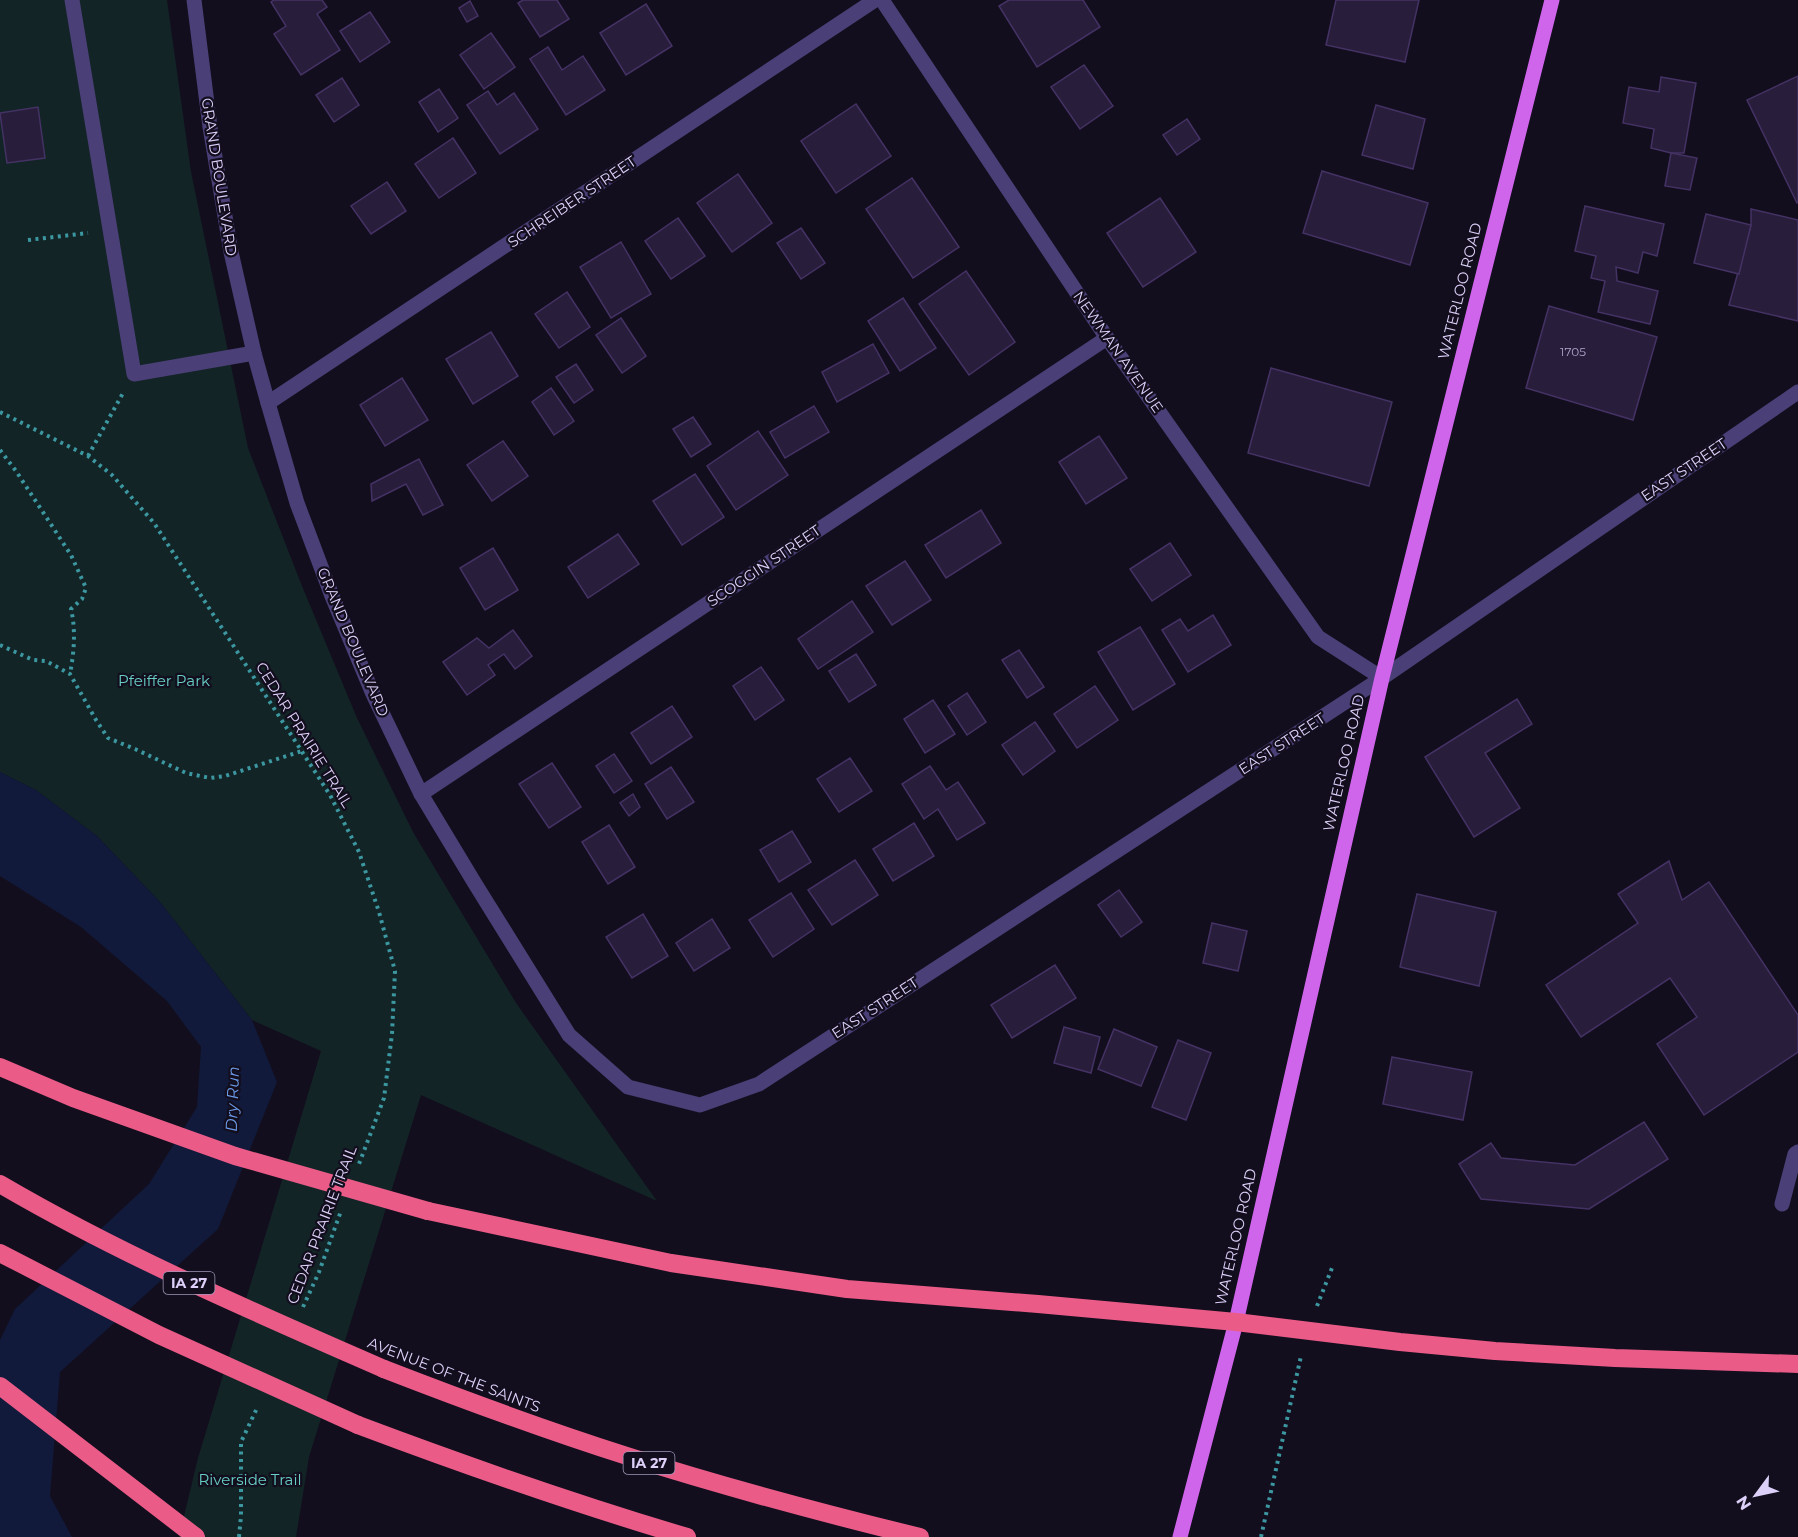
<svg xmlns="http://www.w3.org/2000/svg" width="1798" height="1537" font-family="Montserrat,sans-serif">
<rect width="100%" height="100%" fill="#130e1d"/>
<path fill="#122426" d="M0,0H167L191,172L248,448L302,586L357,718L413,832L516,1003L657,1201L421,1095L309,1457L296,1537H179L198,1458L321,1051L252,1020L160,902L97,836L36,790L0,772Z"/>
<path fill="#111a3a" d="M0,772L36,790L97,836L160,902L252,1020L277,1082L218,1229L60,1372L50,1496L72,1537H0V1340L15,1309L149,1184L197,1107L201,1047L167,1001L81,927L0,876Z"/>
<g fill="#281d3b" stroke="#443264" stroke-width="1.5">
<path d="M274,0H322L327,7L317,14L340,50L301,75L274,34L286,26L271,2Z"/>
<path d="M523,0H557L569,19L540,37L518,3Z"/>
<path d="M1009,0H1083L1100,27L1037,67L999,6Z"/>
<path d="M1336,0H1419L1405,62L1326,45Z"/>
<path d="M470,1L478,16L467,22L459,8Z"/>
<path d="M646,4L672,46L626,75L600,33Z"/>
<path d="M370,12L390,42L360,62L340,31Z"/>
<path d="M491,33L515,67L484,89L460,55Z"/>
<path d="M548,47L562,70L583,56L605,90L566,115L530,59Z"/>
<path d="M1084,65L1113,106L1080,129L1051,87Z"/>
<path d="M1798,76V203H1797L1747,100Z"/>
<path d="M1661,77L1696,83L1684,153H1671L1651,148L1654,129L1623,123L1629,87L1659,92Z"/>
<path d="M342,78L359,105L334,122L316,95Z"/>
<path d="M439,89L458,118L438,132L419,102Z"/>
<path d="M488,91L497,105L514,93L538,129L500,154L467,105Z"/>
<path d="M856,104L891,156L836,193L801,141Z"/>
<path d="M1376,105L1425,119L1413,169L1362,155Z"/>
<path d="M38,107L45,158L7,163L0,113Z"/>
<path d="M1187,119L1200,139L1177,155L1163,135Z"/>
<path d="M453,138L476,173L439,198L415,164Z"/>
<path d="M1671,153L1697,158L1690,190L1665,186Z"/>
<path d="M1322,171L1428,203L1410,265L1303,233Z"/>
<path d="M738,174L772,223L732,252L697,203Z"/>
<path d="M912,178L959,247L913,278L866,209Z"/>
<path d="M387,182L406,211L371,234L351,206Z"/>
<path d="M1160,198L1196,252L1143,287L1107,233Z"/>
<path d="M1585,206L1664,224L1657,256L1643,252L1638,273L1616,267L1617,281L1658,291L1650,324L1598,312L1605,281L1591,278L1596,256L1575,251Z"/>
<path d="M1751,209L1798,220V321L1729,305L1751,225Z"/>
<path d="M1706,214L1751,225L1739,274L1694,263Z"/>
<path d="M678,218L705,256L671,279L645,241Z"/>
<path d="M801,228L825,263L801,279L777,243Z"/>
<path d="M621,242L651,294L611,318L580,267Z"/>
<path d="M966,271L1015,342L969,375L919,304Z"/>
<path d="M567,292L590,327L559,348L535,314Z"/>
<path d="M903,298L936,348L900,371L868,321Z"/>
<path d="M1549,306L1657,337L1633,420L1526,388Z"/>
<path d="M621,318L646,356L622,373L596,335Z"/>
<path d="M491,332L518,376L473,404L446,359Z"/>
<path d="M873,344L889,373L837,402L822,372Z"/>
<path d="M576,364L593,390L574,403L556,377Z"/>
<path d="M1271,368L1392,402L1369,486L1248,453Z"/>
<path d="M402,378L428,420L385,446L360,405Z"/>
<path d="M551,388L574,421L554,435L532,402Z"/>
<path d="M814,406L829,432L785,458L770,432Z"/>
<path d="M693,417L711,444L691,457L673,429Z"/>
<path d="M758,431L788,475L736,510L707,466Z"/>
<path d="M1099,436L1127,478L1086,504L1059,462Z"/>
<path d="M503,441L528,476L492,501L467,465Z"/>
<path d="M419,459L443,505L423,515L406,484L372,501L371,484Z"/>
<path d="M695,474L724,517L682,545L653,501Z"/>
<path d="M981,510L1001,543L946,578L925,545Z"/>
<path d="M618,534L639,564L588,598L568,567Z"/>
<path d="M1170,543L1191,575L1152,601L1130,569Z"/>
<path d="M493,548L518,590L485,610L460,568Z"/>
<path d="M905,561L931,600L892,625L866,586Z"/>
<path d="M852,601L873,632L818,669L798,639Z"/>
<path d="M1213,615L1231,645L1188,672L1162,630L1180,619L1188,631Z"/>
<path d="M1140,627L1175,684L1133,710L1098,652Z"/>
<path d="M513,630L532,656L515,669L504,654L488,665L495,675L467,695L443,662L477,638L489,648Z"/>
<path d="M1019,650L1044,687L1027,698L1002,660Z"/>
<path d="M856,654L876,685L849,702L829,671Z"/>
<path d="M761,667L784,700L755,720L733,686Z"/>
<path d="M1095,686L1118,720L1077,748L1054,714Z"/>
<path d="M967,693L986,722L967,735L948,706Z"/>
<path d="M1517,699L1532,724L1485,753L1520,808L1474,837L1425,757Z"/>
<path d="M933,700L955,734L925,753L904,719Z"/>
<path d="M672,706L692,737L651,764L631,733Z"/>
<path d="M1035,722L1055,751L1023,775L1002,745Z"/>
<path d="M614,754L632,781L614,793L596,766Z"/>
<path d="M850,758L872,791L839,812L817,779Z"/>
<path d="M552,763L581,807L549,828L519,784Z"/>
<path d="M930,766L946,790L958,782L985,823L957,840L938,809L924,819L902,784Z"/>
<path d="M671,767L694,802L667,819L645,784Z"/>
<path d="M633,794L640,807L629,816L620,803Z"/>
<path d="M914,823L934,856L893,881L873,849Z"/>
<path d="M609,825L635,867L608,884L582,842Z"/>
<path d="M792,831L811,862L779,882L760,850Z"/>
<path d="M855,860L878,895L832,925L808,890Z"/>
<path d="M1669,861L1682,900L1709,882L1798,1015V1052L1704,1115L1657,1044L1697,1017L1670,978L1581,1037L1546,985L1638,923L1618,894Z"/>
<path d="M1119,890L1142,922L1121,937L1098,905Z"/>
<path d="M791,893L814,929L773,957L749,920Z"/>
<path d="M1417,894L1496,912L1479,986L1400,967Z"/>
<path d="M643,914L668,956L632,978L606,937Z"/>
<path d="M712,919L730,948L694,971L676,943Z"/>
<path d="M1212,923L1247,931L1238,971L1203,963Z"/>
<path d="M1055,965L1076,998L1012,1038L991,1005Z"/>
<path d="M1064,1027L1100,1037L1091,1073L1054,1063Z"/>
<path d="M1114,1029L1157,1047L1141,1086L1098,1069Z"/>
<path d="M1178,1040L1211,1053L1186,1120L1152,1107Z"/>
<path d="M1392,1057L1472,1072L1463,1120L1383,1104Z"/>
<path d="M1644,1122L1668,1159L1589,1209L1481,1199L1459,1164L1491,1143L1501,1158L1575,1165Z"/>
</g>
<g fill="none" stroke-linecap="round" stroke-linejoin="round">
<g stroke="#3c97a1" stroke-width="4" stroke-dasharray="3 4.5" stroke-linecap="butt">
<path d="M28,240L88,233"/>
<path d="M0,412L88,456L112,475L154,523L330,795L359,852L379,912L395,971L392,1034L384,1098L359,1164"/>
<path d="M0,450L16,471L71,555L86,588L82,599L71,609C76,630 74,653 70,674"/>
<path d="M88,456L123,393"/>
<path d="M0,645L33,660L46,661L70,674L96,720L108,738L135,749L186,773L210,778L225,776L302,751"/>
<path d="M1317,1306L1332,1268"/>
<path d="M303,1307L319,1272L341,1211"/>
<path d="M239,1537L241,1516V1442L258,1406"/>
<path d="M1261,1537L1301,1356"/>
</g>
<g stroke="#4a3f76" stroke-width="15">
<path d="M72,0L134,374L254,353"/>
<path d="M194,0L210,127L231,252L254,353L268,403L297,503L332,596L373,694L421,794L474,882L569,1035L628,1087L700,1105L759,1084L1382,678L1798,392"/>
<path d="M882,0L1107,338L1318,637L1382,678"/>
<path d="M268,403L875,0"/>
<path d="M421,794L1107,338"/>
<path d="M1782,1204L1795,1154L1798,1152"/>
</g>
<path stroke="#cf65eb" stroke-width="15" d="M1180,1537L1236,1322L1382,678L1552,0"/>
<g stroke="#ea5b88" stroke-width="18">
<path d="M428,1211L671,1263L847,1289L1038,1304L1236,1322L1400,1342L1495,1351L1615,1358L1798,1364"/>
<path d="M384,1369C464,1400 545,1430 627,1456C724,1487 822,1513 920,1537"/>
<path d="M0,1386L196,1537"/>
<path d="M358,1425C467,1466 576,1504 687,1537"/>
</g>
<g stroke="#ea5b88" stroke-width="18">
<path d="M0,1067L73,1098L235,1156L428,1211"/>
<path d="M0,1184C123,1256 254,1312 384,1369"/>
<path d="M0,1253L159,1335L358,1425"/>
</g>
</g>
<g text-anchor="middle" stroke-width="4.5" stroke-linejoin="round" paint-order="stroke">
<g font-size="12" fill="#afa3ca">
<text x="1573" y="356">1705</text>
</g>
<g fill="#130e1d" stroke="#a096b7" stroke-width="1.5">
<rect x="163.5" y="1272" width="51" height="22" rx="4.5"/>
<rect x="623.5" y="1452" width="51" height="22" rx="4.5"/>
</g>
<g font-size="14" font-weight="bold" fill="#dcd0f9">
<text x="189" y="1288">IA 27</text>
<text x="649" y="1468">IA 27</text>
</g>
<g font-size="15" fill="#dcd0f9" stroke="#130e1d">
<text transform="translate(219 177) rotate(81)" y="5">GRAND BOULEVARD</text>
<text transform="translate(572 202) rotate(-34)" y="5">SCHREIBER STREET</text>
<text transform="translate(1460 291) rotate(-76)" y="5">WATERLOO ROAD</text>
<text transform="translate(1118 352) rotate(55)" y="5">NEWMAN AVENUE</text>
<text transform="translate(1684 470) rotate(-34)" y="5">EAST STREET</text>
<text transform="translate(764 566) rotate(-34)" y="5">SCOGGIN STREET</text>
<text transform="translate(353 642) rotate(67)" y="5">GRAND BOULEVARD</text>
<text transform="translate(304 735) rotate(58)" y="5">CEDAR PRAIRIE TRAIL</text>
<text transform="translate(1282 744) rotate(-33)" y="5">EAST STREET</text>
<text transform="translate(1344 763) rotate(-77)" y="5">WATERLOO ROAD</text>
<text transform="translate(875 1008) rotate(-33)" y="5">EAST STREET</text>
<text transform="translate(322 1225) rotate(-69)" y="5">CEDAR PRAIRIE TRAIL</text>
<text transform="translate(1236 1237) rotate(-77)" y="5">WATERLOO ROAD</text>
<text transform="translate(454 1375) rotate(21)" y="5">AVENUE OF THE SAINTS</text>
</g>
<g font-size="15" fill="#67cfc6" stroke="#130e1d">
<text x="164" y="686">Pfeiffer Park</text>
<text x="250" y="1485">Riverside Trail</text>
</g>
<g font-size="16" font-style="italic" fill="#6c9cec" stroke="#130e1d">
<text transform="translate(232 1099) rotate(-88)" y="6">Dry Run</text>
</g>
</g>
<g transform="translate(1756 1495) rotate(237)" stroke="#130e1d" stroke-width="4.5" paint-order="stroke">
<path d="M0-4.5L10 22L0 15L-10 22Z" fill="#dcd0f9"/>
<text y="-9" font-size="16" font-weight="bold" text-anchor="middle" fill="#dcd0f9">N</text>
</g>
</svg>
